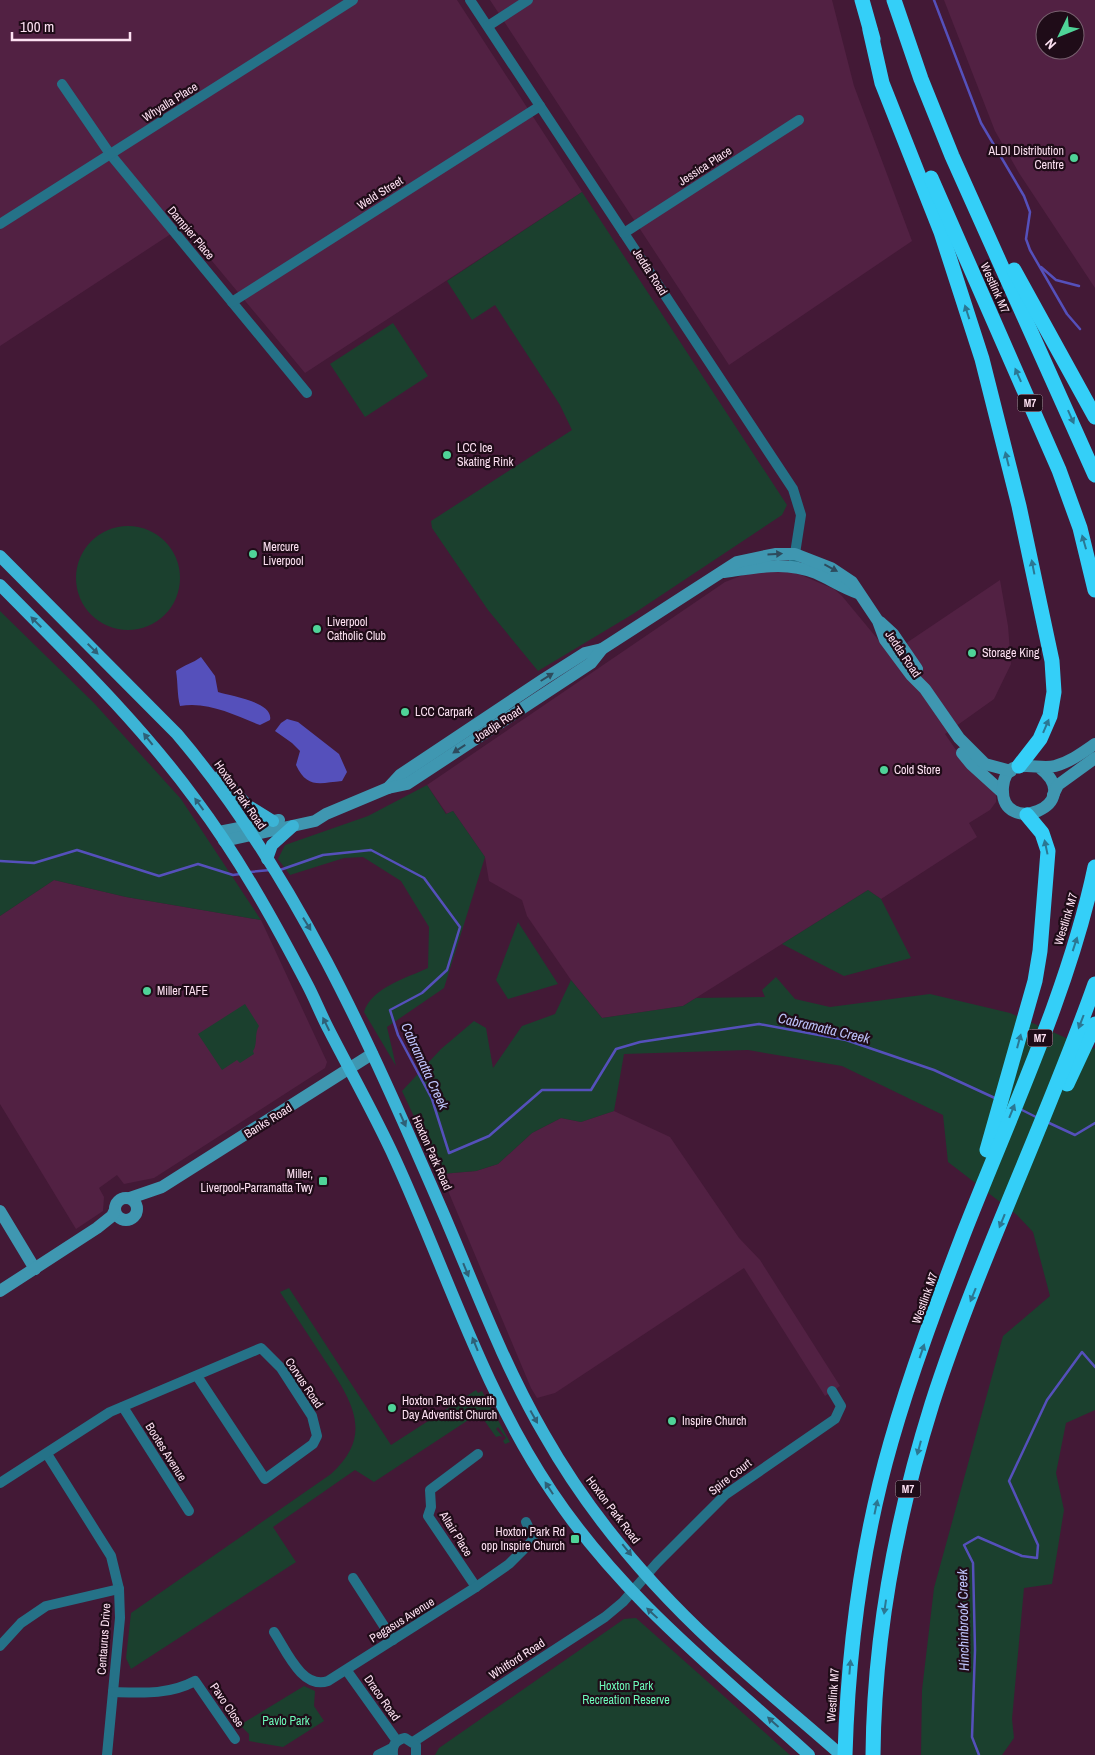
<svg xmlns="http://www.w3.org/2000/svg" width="1095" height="1755" font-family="'Archivo Narrow',sans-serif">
<rect width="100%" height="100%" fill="#431936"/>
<g fill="#522143" fill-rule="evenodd">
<path d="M0,0H457L582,192L305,373L183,226L0,346Z"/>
<path d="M490,0H832L854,86L912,241L729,365Z"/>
<path d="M944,0H1095V288L1019,173L995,131ZM1045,20H1075V50H1045Z"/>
<path d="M767,571H787L801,575L834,589L842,596L890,654L1000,580L1008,626L1011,664L994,699L945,734L965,763L996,793V802L990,810L969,823L977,837L881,899L868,890L683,1006L602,1018L571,980L527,916L522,900L489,881L485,857L453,811L447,814L427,785L725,582L743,575Z"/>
<path d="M54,880L126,897L261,920L327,1062L325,1068L154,1178L124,1184L117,1175L99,1188L104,1197L103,1211L76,1229L0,1104V916Z"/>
<path d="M614,1111L670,1137L739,1238L760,1260L840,1386L825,1396L744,1268L555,1393L537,1398L531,1388L441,1174L476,1171L498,1164L532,1133L561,1118L581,1122Z"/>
</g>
<g fill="#1b402e">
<path d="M582,192L787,505L782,515L633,614L538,671L488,610L432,528L431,521L572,430L560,405L495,305L472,320L447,281Z"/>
<path d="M393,323L428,376L365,417L330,364Z"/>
<circle cx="128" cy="578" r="52"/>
<path d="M0,611L94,703L181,799L261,920L126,897L54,880L0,916Z"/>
<path d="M427,785L446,814L453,811L485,857L444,988L387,1027L396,1066L364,1012C372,987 407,978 428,968L429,927L401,881L363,857L344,858L290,875L278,859L285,845L368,816Z"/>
<path d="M868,890L881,899L911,958L844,976L782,944Z"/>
<path d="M518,922L558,984L508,999L496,980Z"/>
<path d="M776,977L795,999L830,1007L930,994L1010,1013L1091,1049L1095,1048V1410L1066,1423L1056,1473L1064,1510L1052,1584L1024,1588L1012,1719L1014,1738L1002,1755H921L922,1690L934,1588L1003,1336L1050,1296L1033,1232L1017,1215L948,1162L943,1115L842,1066L748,1050L624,1054L614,1111L581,1122L561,1118L532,1133L498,1164L476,1171L441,1174L402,1091L441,1049L474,1021L486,1028L493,1068L522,1026L555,1014L571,980L602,1018L683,1006L696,998L765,997L762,990Z"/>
<path d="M245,1004L259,1026C254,1034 258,1044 253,1051L254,1054L240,1063L237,1060L222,1070L198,1034Z"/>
<path d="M289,1288L391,1445L476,1390L478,1393L482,1391L510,1442L505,1444L503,1441L506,1438L498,1427L496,1429L503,1437L499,1436L496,1437L479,1413L374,1482L355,1470L273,1527L296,1562L131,1669L126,1658L131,1613L331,1474C377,1433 349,1397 322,1356C308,1335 294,1313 280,1292Z"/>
<path d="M636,1618L790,1755H435L439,1748L624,1619Z"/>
<path d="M304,1686L315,1691L314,1706L324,1721L283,1747L249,1741V1734L240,1725Z"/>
</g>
<g fill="#5550bb">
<path d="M201,657L215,676L218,692C231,696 274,702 270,720L260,725C234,715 208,701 180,706C177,694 178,683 176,671C184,665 193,663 201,657Z"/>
<path d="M287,719L298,722L339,754L347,772L342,781C320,783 307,789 296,765L300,751L292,743L275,731L281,723Z"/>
</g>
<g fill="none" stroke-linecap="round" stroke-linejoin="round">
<g stroke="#5550bb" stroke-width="2.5">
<path d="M934,0L981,123L1024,196L1030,212L1026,239L1030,250L1067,314L1080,329"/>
<path d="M1041,267L1056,280L1079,286"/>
<path d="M0,861L34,863L77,850L159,876L198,864L233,875L240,874"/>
<path d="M280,870L323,855L371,850L424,878L460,927L447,970L422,993L390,1010L398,1035L432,1099L449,1153L489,1136L542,1090H591L616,1049L640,1042L759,1024L846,1040L934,1070L997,1099"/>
<path d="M250,872L270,870"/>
<path d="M1020,1109L1038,1118"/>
<path d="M1047,1122L1075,1135L1095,1123"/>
<path d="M979,1755L972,1737L975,1650L973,1563L964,1545L978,1537L1022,1556L1037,1558L1038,1545L1009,1481L1047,1400L1082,1352L1095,1367"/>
</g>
<g stroke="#257288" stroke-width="10">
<path d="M470,0L793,489L801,515L794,560"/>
<path d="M488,26L528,0"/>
<path d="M62,84L110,154L307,393"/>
<path d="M0,224L353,0"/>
<path d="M624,233L799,120"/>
<path d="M232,302L540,106"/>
<path d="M123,1407L189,1511"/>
<path d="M47,1454L111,1556L119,1589L120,1618L107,1755"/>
<path d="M0,1483L110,1412L261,1348L281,1368L312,1416L317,1436L313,1444L265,1479L197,1376"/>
<path d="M353,1578L393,1640"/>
<path d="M476,1587L428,1516L431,1507L430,1490L478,1454"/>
<path d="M274,1632C286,1650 302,1690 328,1681L476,1587L509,1564L532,1541L533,1537L526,1522"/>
<path d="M0,1646L21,1623L46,1606L119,1589"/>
<path d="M347,1671L397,1741"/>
<path d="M113,1692C142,1693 169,1695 195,1681L235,1739"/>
<path d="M413,1742L605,1617L623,1602L657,1563L725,1495L835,1419L841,1406L832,1391"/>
<path d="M378,1755L392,1748"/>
<path d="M393,1755C392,1746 395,1740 405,1738L416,1745V1755"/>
</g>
<g stroke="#3f97b1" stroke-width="12">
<path d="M724,572C756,568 784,560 816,573C830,579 843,588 858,593"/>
<path d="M880,622L893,634L917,669"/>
<path d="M962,753L971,764L1003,793"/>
<path d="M1040,768C1088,805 999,839 1003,787C1006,754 1037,771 1055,766C1070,762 1082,753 1095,744"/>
<path d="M388,788L400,775L544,679L585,653L602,649"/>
<path d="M1053,795L1058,785L1095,758"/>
<path d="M219,832L279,820"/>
<path d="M224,841L315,821L326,814L388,788L407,784L591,663L602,649L737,562L775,554H795L831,568L852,582L878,621L885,640L911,675L925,689L959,738L985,764L1011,771"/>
<circle cx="126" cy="1209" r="11"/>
<path d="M130,1198L162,1187L372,1054"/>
<path d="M0,1211L35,1269"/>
<path d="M0,1291L97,1228L112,1216L115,1210"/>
</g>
<g stroke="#3cb4d6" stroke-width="12">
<path d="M0,556L177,734C295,873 369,1042 441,1208C474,1284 502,1362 544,1434C588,1512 649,1584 715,1645C756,1683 799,1718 841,1755"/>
<path d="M0,585C68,654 138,721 195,799C238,856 274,921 307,984C315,999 321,1015 329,1030C351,1073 375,1115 395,1159C446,1270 483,1390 552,1492C622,1597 717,1671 809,1755"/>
<path d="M220,776L247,805L273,821"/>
<path d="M267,859L272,845L293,826"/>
</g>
<g stroke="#34cff8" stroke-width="15">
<path d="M862,0L873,39"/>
<path d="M894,0L921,79L952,156L1095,475"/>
<path d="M870,30L882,83L941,232L982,359L1019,506L1052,661L1054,692L1050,716L1040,739L1019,766"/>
<path d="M931,178L1059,470L1080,528L1095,590"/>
<path d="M1014,270L1095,417"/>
<path d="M1067,1084L1095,1024"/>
<path d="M987,1150L1035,981L1040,951L1048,851L1042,833L1027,815"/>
<path d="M845,1755C848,1650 862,1543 891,1442C911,1372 937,1303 963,1235C1009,1117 1069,991 1095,867"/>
<path d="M873,1755C874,1637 897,1516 932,1404C978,1261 1045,1125 1095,984"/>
</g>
</g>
<defs><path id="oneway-solid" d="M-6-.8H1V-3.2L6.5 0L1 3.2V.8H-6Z" transform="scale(1.25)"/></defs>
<g fill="#2b7793">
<use href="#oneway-solid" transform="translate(967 312) rotate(-108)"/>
<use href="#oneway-solid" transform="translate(1018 375) rotate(-114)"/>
<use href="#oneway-solid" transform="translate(1071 417) rotate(66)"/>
<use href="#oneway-solid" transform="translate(1007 459) rotate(-104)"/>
<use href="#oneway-solid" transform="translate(1084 542) rotate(-106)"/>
<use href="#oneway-solid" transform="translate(1033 567) rotate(-101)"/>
<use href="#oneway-solid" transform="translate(1046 726) rotate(-67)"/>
<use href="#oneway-solid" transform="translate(1046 847) rotate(-102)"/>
<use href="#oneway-solid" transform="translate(1075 944) rotate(-72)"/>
<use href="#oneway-solid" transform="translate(1081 1022) rotate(111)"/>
<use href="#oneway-solid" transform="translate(1019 1041) rotate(-75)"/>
<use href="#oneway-solid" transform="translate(1012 1111) rotate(-68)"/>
<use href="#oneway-solid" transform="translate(1002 1221) rotate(112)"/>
<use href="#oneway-solid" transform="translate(973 1295) rotate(112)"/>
<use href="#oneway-solid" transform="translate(922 1351) rotate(-71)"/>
<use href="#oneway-solid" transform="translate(919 1448) rotate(105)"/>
<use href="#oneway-solid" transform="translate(876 1507) rotate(-78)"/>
<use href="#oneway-solid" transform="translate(885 1607) rotate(98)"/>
<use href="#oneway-solid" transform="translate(850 1667) rotate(-85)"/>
</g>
<g fill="#2d4b5d">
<use href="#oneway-solid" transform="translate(775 554) rotate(-3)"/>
<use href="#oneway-solid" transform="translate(831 568) rotate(28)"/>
<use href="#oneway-solid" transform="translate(547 677) rotate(-32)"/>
<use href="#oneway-solid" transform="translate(459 749) rotate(147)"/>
</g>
<g fill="#2e6077">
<use href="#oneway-solid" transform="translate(36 622) rotate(-135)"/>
<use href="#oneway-solid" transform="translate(93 649) rotate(45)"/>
<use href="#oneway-solid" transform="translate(148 739) rotate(-128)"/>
<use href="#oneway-solid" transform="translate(199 804) rotate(-126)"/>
<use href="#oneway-solid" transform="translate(307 924) rotate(58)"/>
<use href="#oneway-solid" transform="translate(326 1024) rotate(-116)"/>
<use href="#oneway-solid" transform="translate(403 1120) rotate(66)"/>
<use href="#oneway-solid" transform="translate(466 1270) rotate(68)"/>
<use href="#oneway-solid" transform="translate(475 1344) rotate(-112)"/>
<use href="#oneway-solid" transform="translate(534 1417) rotate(61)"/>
<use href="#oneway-solid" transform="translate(549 1488) rotate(-123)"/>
<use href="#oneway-solid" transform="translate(627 1550) rotate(51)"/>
<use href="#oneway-solid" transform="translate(652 1613) rotate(-137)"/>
<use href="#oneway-solid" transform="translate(773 1722) rotate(-138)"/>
</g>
<g fill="#4fd398" stroke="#1f0c18" stroke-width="2">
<circle cx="1074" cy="158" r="5"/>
<circle cx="447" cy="455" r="5"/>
<circle cx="253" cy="554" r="5"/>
<circle cx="317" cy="629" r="5"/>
<circle cx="972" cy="653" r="5"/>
<circle cx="405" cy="712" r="5"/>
<circle cx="884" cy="770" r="5"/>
<circle cx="147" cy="991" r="5"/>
<rect x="318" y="1176" width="10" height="10" rx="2.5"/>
<circle cx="392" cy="1408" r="5"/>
<circle cx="672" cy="1421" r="5"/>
<rect x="570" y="1534" width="10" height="10" rx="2.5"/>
</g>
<g text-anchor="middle" stroke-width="4.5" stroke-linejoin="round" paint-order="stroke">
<g fill="#1f0c18" stroke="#baa1b1" stroke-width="1">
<rect x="1017.5" y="394.5" width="25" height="17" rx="4"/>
<rect x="1027.5" y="1029.5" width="25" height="17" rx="4"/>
<rect x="895.5" y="1480.5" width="25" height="17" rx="4"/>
</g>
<g font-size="11" font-weight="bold" fill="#fde1f2">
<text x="1030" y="407">M7</text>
<text x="1040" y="1042">M7</text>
<text x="908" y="1493">M7</text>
</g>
<g font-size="12" fill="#fde1f2" stroke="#1f0c18">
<text transform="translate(170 102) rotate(-32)" y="4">Whyalla Place</text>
<text transform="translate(705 166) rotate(-33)" y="4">Jessica Place</text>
<text transform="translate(380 193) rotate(-32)" y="4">Weld Street</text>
<text transform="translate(191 233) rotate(50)" y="4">Dampier Place</text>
<text transform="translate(650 272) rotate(57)" y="4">Jedda Road</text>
<text transform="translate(995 288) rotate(66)" y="4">Westlink M7</text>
<text transform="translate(903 654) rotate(56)" y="4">Jedda Road</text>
<text transform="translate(498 724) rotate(-33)" y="4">Joadja Road</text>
<text transform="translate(240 795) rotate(55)" y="4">Hoxton Park Road</text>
<text transform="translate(1066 919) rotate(-73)" y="4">Westlink M7</text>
<text transform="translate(268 1121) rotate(-32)" y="4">Banks Road</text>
<text transform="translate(432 1153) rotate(66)" y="4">Hoxton Park Road</text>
<text transform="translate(925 1298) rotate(-70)" y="4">Westlink M7</text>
<text transform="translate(304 1383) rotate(56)" y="4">Corvus Road</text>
<text transform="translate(166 1452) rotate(58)" y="4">Bootes Avenue</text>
<text transform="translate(730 1477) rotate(-38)" y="4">Spire Court</text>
<text transform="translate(613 1510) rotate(53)" y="4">Hoxton Park Road</text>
<text transform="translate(456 1534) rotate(58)" y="4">Altair Place</text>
<text transform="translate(402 1620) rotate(-32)" y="4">Pegasus Avenue</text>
<text transform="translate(104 1639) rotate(-86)" y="4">Centaurus Drive</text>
<text transform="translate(517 1659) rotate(-33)" y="4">Whitford Road</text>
<text transform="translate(833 1695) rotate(-86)" y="4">Westlink M7</text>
<text transform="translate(382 1698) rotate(55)" y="4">Draco Road</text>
<text transform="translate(227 1705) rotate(56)" y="4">Pavo Close</text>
</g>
<g font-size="12" fill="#fde1f2" stroke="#1f0c18" text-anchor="start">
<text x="1064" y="155" text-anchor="end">ALDI Distribution<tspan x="1064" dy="14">Centre</tspan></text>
<text x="457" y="452">LCC Ice<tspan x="457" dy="14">Skating Rink</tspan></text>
<text x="263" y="551">Mercure<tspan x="263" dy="14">Liverpool</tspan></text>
<text x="327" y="626">Liverpool<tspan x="327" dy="14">Catholic Club</tspan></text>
<text x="982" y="657">Storage King</text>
<text x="415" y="716">LCC Carpark</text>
<text x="894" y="774">Cold Store</text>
<text x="157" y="995">Miller TAFE</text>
<text x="313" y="1178" text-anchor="end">Miller,<tspan x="313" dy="14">Liverpool-Parramatta Twy</tspan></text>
<text x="402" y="1405">Hoxton Park Seventh<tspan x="402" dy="14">Day Adventist Church</tspan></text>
<text x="682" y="1425">Inspire Church</text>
<text x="565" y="1536" text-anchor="end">Hoxton Park Rd<tspan x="565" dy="14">opp Inspire Church</tspan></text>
</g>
<g font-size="12" fill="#6dfbba" stroke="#1f0c18">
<text x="626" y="1690">Hoxton Park<tspan x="626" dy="14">Recreation Reserve</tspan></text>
<text x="286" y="1725">Pavlo Park</text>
</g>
<g font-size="14" font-style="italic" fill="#bdc2f9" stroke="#1f0c18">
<text transform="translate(824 1028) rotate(13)" y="5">Cabramatta Creek</text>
<text transform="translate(425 1066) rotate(65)" y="5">Cabramatta Creek</text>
<text transform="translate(963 1620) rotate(-91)" y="5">Hinchinbrook Creek</text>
</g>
</g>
<g transform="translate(1060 35) rotate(227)"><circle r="24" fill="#1f0c18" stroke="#78616f"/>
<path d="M0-4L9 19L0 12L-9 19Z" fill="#4fd398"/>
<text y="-8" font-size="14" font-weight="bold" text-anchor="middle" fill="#fde1f2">N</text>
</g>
<path d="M12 32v8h118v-8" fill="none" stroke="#fde1f2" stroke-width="2.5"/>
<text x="20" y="32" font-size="15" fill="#fde1f2" stroke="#1f0c18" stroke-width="4" paint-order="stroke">100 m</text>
</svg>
